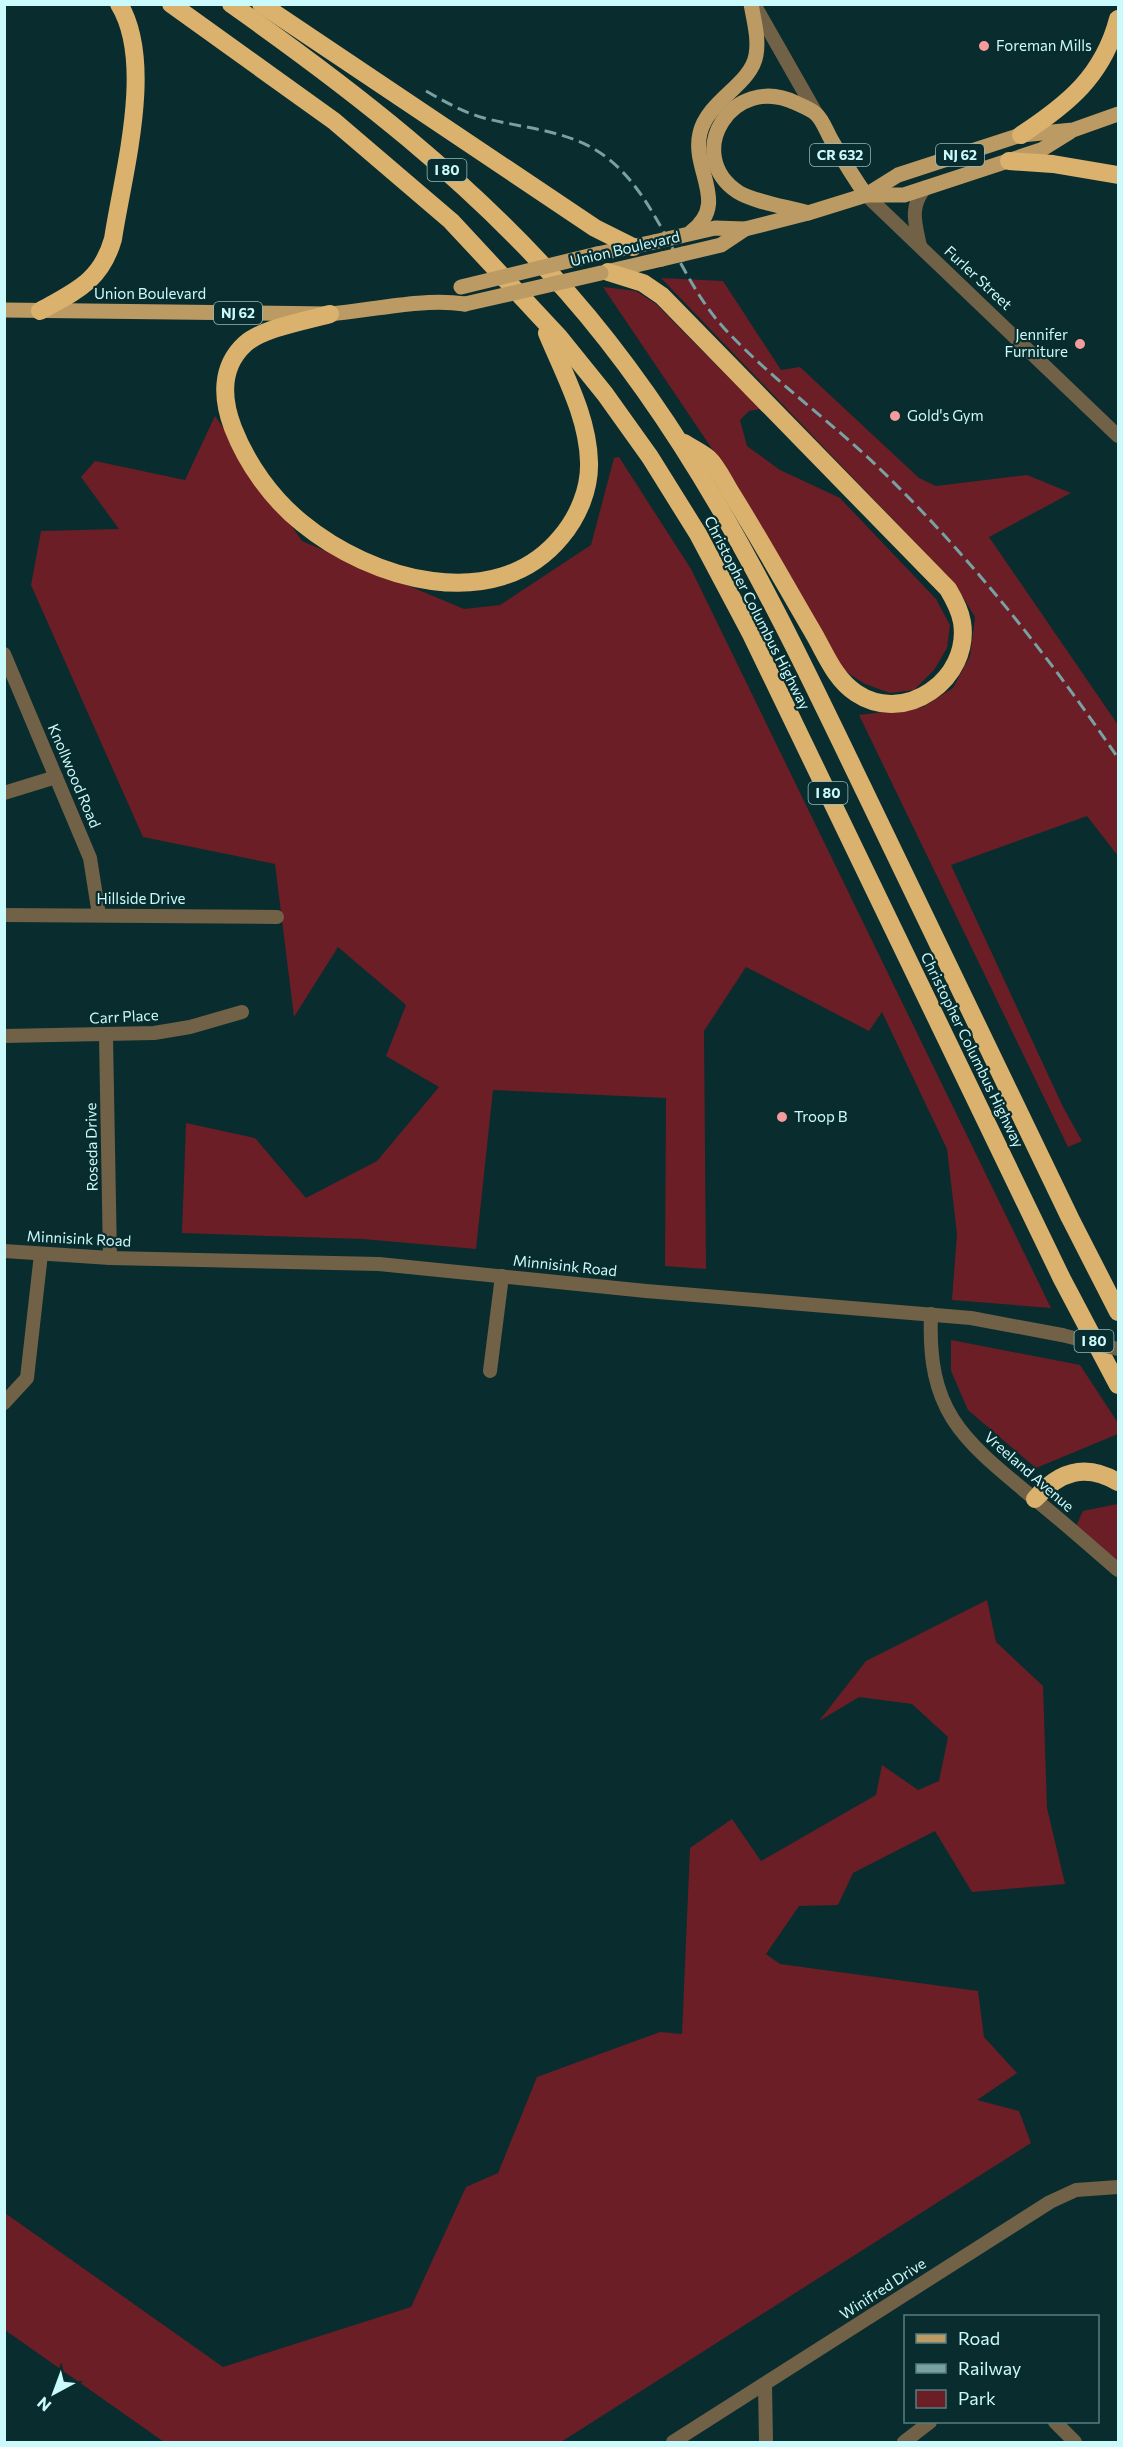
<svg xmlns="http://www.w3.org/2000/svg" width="1123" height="2447" font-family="Commissioner,sans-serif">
<rect width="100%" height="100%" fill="#092c2e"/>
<g fill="#6b1e26">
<path d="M661,278L723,281L781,370L800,367L919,478L936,486L1027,475L1071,493L989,537L1118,725V856L1087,816L951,865L1063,1107L1082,1141L1068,1147L859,715L923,707L953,688L970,656L975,617L955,584Z"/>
<path d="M603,287L636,291L656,304L760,409L749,411L740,420L747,446L780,470L840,498L936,599L950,625L947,648L934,670L914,690L890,693L865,684L842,669L733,480Z"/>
<path d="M215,416L302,541L464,609L500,605L591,545L614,458L619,457L691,569L1051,1308L952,1300L957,1234L947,1149L882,1012L869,1031L746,967L704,1031L706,1269L665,1266L666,1098L493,1090L476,1249L363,1239L182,1233L186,1123L255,1138L306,1198L377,1161L439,1087L386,1056L406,1005L338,947L294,1017L275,864L143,837L31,585L41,531L119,529L81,477L95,461L185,480Z"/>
<path d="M951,1340L1080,1365L1118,1423V1434L1036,1468L968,1410L951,1371Z"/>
<path d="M1117,1504L1118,1505V1573L1073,1533L1083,1511Z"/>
<path d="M987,1600L996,1642L1043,1686L1047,1808L1065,1884L972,1892L935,1831L853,1873L838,1905L799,1906L766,1954L780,1964L978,1991L984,2037L1017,2073L977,2100L1019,2111L1031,2143L561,2442H164L5,2330V2213L223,2367L411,2307L466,2187L498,2173L537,2077L660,2032L682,2034L690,1848L732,1819L761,1861L876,1795L882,1765L918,1790L939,1781L948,1737L912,1704L859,1697L819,1721L866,1661Z"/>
</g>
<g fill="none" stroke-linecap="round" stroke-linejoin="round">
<g stroke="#716147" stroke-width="14">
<path d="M754,4L816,113"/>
<path d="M866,195L1118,436"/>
<path d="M920,246C915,223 909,206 926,187"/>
<path d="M4,654L90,858L99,915"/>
<path d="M4,793L56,777"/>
<path d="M4,915L277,917"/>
<path d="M4,1036L154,1033L190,1027L242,1012"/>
<path d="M106,1036L110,1258"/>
<path d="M4,1251L110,1258L379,1264L646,1291L971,1318L1062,1335"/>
<path d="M931,1314C927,1411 961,1438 1031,1496C1061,1520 1089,1545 1118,1570"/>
<path d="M490,1371L502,1276"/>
<path d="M4,1403L27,1378L41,1254"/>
<path d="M765,2384L766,2442"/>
<path d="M1055,2422L1075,2442"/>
<path d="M673,2442L1050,2202L1076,2190L1118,2187"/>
<path d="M904,2442L930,2422"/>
</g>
<g stroke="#bc9a63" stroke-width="15">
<path d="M866,195H904L1041,150L1070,132"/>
<path d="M808,213C788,207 754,202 738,192C682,155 732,72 796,103C802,106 811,109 816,114C823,120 827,133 832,141C843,160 854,178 866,195"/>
<path d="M691,232C730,203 691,170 700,133C708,100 751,85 756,55C759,39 754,21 751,4"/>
<path d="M676,237L715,228L745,229L808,213L866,195L898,175L1021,135L1073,130L1118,114"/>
<path d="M597,254L654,242"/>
<path d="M683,254L721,245L745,229"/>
<path d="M606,272L662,259"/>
<path d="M4,310L330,314C374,310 421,298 465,304"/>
</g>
<g stroke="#dab16d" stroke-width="18">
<path d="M171,4L334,121L451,221L559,337L605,394L650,457L698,534L751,634L1062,1279L1118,1385"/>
<path d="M231,4C353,90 469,180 568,293C698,441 779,614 864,790C933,933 1002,1076 1070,1218L1118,1312"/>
<path d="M261,4L595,228L633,247"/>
<path d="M1021,135C1068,104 1103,76 1118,19"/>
<path d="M1009,161L1053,164L1118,175"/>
<path d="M608,272L643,283L662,296L948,589C954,599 960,610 962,622C971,679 905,726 856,693C835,679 826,655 814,634C787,588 761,541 733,496C725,484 718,467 708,458C701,452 692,448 684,443"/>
<path d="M40,311C76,291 101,281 113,239C123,173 155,63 119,4"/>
<path d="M330,314C305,321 263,328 245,344C220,367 222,399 233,428C247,464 272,499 302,523C370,579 495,617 561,537C578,517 590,489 589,462C588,417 564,374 547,333"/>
<path d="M1035,1499C1059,1471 1086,1463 1118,1482"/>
</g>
<path stroke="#77a1a3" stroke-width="3" stroke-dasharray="12 6" stroke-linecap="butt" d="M426,91C445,102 463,112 484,118C526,129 571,130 606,157C658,196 677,276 723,327C770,378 828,419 878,467C968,554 1048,655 1118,758"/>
<path stroke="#716147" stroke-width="14" d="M1062,1335L1118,1349"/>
<g stroke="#bc9a63" stroke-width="15">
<path d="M654,242L676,237"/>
<path d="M662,259L683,254"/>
<path d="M461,287L597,254"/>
<path d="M465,304L601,273"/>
</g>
</g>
<g fill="#f59b9c" stroke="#092c2e" stroke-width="2">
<circle cx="984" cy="46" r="6"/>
<circle cx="1080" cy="344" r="6"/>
<circle cx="895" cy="416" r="6"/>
<circle cx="782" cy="1117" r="6"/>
</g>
<g text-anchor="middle" stroke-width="4.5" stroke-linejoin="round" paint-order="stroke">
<g fill="#092c2e" stroke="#90bcbe" stroke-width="1.5">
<rect x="810" y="144" width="60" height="22" rx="4.5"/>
<rect x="936" y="144" width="48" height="22" rx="4.5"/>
<rect x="427.5" y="159" width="39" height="22" rx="4.5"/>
<rect x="214" y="302" width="48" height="22" rx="4.5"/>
<rect x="808.5" y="782" width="39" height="22" rx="4.5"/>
<rect x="1074.5" y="1330" width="39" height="22" rx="4.5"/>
</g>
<g font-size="14" font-weight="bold" fill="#cafafc">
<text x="840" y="160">CR 632</text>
<text x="960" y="160">NJ 62</text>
<text x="447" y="175">I 80</text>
<text x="238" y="318">NJ 62</text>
<text x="828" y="798">I 80</text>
<text x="1094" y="1346">I 80</text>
</g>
<g font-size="15" fill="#cafafc" stroke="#092c2e" text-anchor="start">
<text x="996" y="51">Foreman Mills</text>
<text x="1068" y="340" text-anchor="end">Jennifer<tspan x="1068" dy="17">Furniture</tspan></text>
<text x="907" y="421">Gold's Gym</text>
<text x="794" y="1122">Troop B</text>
</g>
<g font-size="15" fill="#cafafc" stroke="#092c2e">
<text transform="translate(625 249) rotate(-13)" y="5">Union Boulevard</text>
<text transform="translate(978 278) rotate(43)" y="5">Furler Street</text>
<text x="150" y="299">Union Boulevard</text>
<text transform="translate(757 613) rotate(63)" y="5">Christopher Columbus Highway</text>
<text transform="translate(74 776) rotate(67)" y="5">Knollwood Road</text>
<text x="141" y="904">Hillside Drive</text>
<text transform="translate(124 1017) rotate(-3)" y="5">Carr Place</text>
<text transform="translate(972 1050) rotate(64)" y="5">Christopher Columbus Highway</text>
<text transform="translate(92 1147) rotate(-91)" y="5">Roseda Drive</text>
<text transform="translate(79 1239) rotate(3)" y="5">Minnisink Road</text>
<text transform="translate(565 1266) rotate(6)" y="5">Minnisink Road</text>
<text transform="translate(1029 1472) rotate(41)" y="5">Vreeland Avenue</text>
<text transform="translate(883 2289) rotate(-33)" y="5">Winifred Drive</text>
</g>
</g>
<rect width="1123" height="2447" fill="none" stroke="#cafafc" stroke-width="12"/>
<rect x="904" y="2315" width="195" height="108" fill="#092c2e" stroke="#567e80" stroke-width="1.5"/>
<rect x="916" y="2334" width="30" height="9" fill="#bc9a63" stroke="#567e80" stroke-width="1.5"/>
<text x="958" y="2345" font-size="18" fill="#cafafc">Road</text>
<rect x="916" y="2364" width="30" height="9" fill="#77a1a3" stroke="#567e80" stroke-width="1.5"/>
<text x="958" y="2375" font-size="18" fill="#cafafc">Railway</text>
<rect x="916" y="2390" width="30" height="18" fill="#6b1e26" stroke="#567e80" stroke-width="1.5"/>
<text x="958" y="2405" font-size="18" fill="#cafafc">Park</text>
<g transform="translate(54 2393) rotate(221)" stroke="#092c2e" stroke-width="4.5" paint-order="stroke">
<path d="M0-4.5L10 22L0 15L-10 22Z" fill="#cafafc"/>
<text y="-9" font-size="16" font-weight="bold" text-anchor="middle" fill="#cafafc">N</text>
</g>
</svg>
